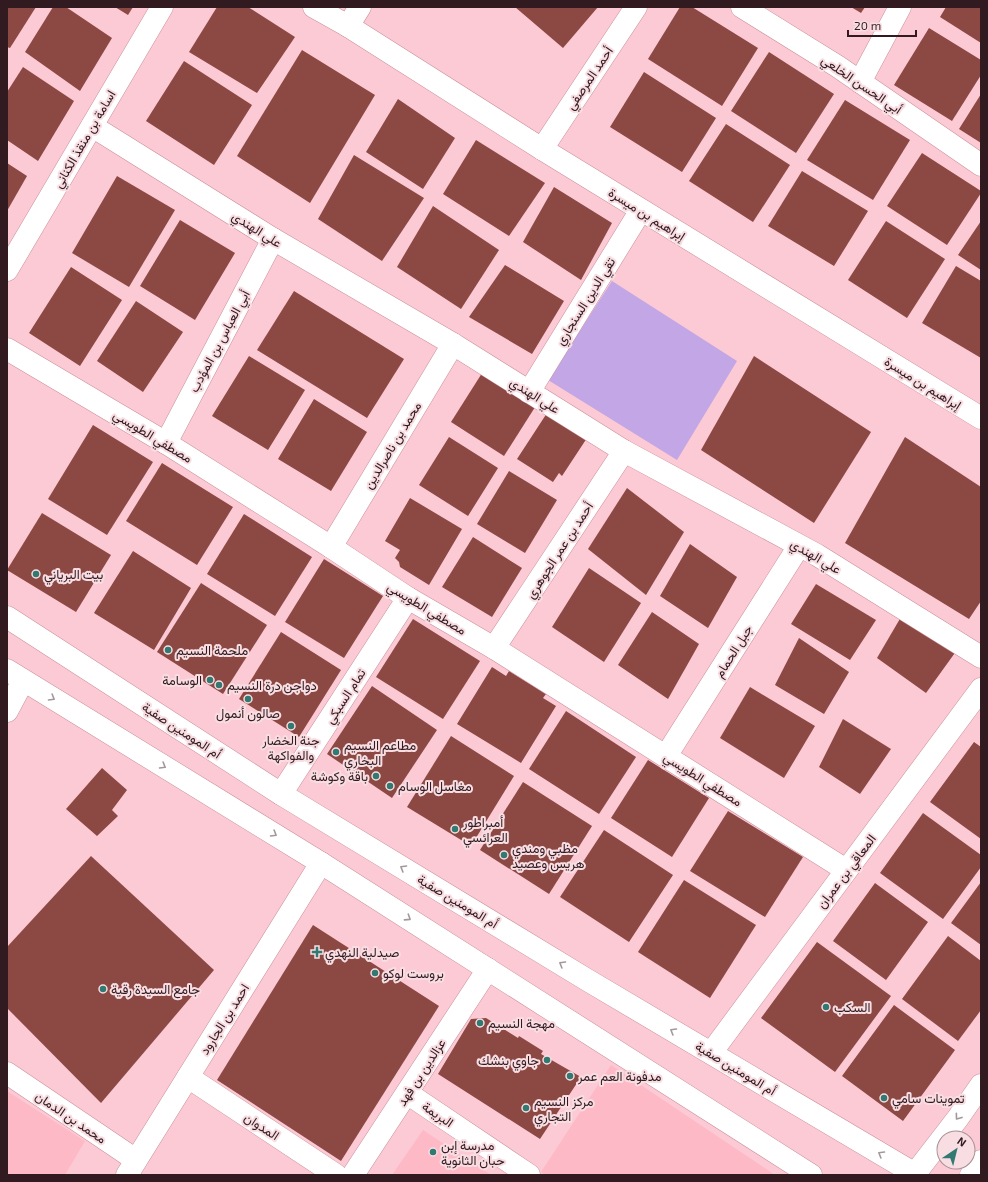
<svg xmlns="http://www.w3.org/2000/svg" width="988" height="1182" font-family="'Exo 2',Vazirmatn,sans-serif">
<rect width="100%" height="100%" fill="#fccad4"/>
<g fill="#feb9c7">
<path d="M611,1065L775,1175H545L541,1172Z"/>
<path d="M7,1091L85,1141L65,1175H7Z"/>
<path d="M423,1130L491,1175H392Z"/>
</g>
<path fill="#c3a6e6" d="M612,281L737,361L677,460L548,380Z"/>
<g fill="#8c4843">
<path d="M7,7H36L10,48L7,47Z"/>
<path d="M53,7H66L112,38L80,91L25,52Z"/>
<path d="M115,7H133L128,15Z"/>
<path d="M217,7H248L295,37L257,93L189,52Z"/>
<path d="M515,7H598L563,48Z"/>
<path d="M680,7H692L758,48L722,106L648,59Z"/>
<path d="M851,7H865L861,13Z"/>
<path d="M946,7H981V43L940,17Z"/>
<path d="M929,28L981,60V75L952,121L894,85Z"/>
<path d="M302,50L375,95L310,203L237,156Z"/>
<path d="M769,52L834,94L796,153L731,111Z"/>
<path d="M184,61L252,105L214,165L146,121Z"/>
<path d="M23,67L74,101L38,161L7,140V92Z"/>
<path d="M644,72L716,118L682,172L610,127Z"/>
<path d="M981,94V143L959,129Z"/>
<path d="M398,99L455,138L423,189L366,152Z"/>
<path d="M845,100L910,140L873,200L807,160Z"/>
<path d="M726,124L790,165L753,222L689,181Z"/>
<path d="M476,140L545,183L509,236L443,194Z"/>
<path d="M922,153L981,191V193L947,245L887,206Z"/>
<path d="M354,155L424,198L382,261L318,219Z"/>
<path d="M7,163L27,176L7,211Z"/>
<path d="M802,171L868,211L834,266L768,226Z"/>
<path d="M117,176L175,210L129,287L72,253Z"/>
<path d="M554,187L612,223L581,280L523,242Z"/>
<path d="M433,206L499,250L461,309L397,267Z"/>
<path d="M180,220L235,253L195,320L140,286Z"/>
<path d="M886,221L945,259L907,318L848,280Z"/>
<path d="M981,221V270L958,255Z"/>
<path d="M505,265L564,301L532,354L469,317Z"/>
<path d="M956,266L981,281V358L922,323Z"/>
<path d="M71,267L122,300L80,366L29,333Z"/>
<path d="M294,291L404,359L367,418L257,350Z"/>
<path d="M136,301L183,332L143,392L97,361Z"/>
<path d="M249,356L305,390L268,450L212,416Z"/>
<path d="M754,356L871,432L814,523L701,450Z"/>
<path d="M484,370L537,404L504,456L451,422Z"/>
<path d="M314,399L367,432L331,491L278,459Z"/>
<path d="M547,413L587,438L562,476L559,473L553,482L517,459Z"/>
<path d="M93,425L153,462L107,535L48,499Z"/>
<path d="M449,437L498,468L468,516L419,485Z"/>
<path d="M905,437L981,487V601L969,619L845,543Z"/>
<path d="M162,463L233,507L197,565L126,521Z"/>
<path d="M509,471L557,500L525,553L477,524Z"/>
<path d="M627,488L684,532L646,595L588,549Z"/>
<path d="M410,498L462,529L429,585L400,567L399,562L395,558L400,550L385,541Z"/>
<path d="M42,513L111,555L76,612L7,570Z"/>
<path d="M244,514L312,557L275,616L207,574Z"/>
<path d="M473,537L522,568L492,617L442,587Z"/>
<path d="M690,544L737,577L708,628L660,596Z"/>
<path d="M133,551L191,588L154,650L94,613Z"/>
<path d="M324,559L383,596L344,658L285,622Z"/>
<path d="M589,568L641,603L604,662L552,627Z"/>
<path d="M201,583L267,625L223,694L157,652Z"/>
<path d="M816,584L876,620L850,660L791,624Z"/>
<path d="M652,612L699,644L668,699L618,665Z"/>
<path d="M901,617L957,650L926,693L877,658Z"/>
<path d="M413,619L480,661L443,719L376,677Z"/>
<path d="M281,632L341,670L299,737L239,699Z"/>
<path d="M799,638L849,672L824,714L775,685Z"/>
<path d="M492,667L506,676L509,671L546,694L543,698L556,706L521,763L457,724Z"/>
<path d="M372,686L437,730L392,798L327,754Z"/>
<path d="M750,687L815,726L784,778L720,738Z"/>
<path d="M566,711L636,757L599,814L529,769Z"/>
<path d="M843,719L891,749L860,794L819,767Z"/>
<path d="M451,736L514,776L471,846L407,807Z"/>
<path d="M974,742L981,747V839L930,802Z"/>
<path d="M648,760L709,798L672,857L611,818Z"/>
<path d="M102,768L127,790L112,810L118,816L97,836L66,809Z"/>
<path d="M523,782L592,826L549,894L480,850Z"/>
<path d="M728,811L803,857L765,917L690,871Z"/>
<path d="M923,813L981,855V867L943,919L880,873Z"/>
<path d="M604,830L673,875L629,942L560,897Z"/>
<path d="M91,856L214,970L101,1103L7,1008V947Z"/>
<path d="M684,880L756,925L710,998L638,952Z"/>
<path d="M981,882V945L951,923Z"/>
<path d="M875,883L928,922L886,980L833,941Z"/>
<path d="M313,925L439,1006L341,1161L217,1080Z"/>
<path d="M948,936L981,961V1010L958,1041L902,999Z"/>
<path d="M817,942L891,996L835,1072L761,1018Z"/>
<path d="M894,1005L955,1050L903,1121L842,1076Z"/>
<path d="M486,1018L518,1038L519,1036L543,1051L541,1054L581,1077L540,1139L438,1074L471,1019Z"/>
</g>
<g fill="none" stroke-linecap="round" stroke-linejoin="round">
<g stroke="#cb919d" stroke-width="23">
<g id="street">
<path d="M314,7L348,26L542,149L981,418"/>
<path d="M742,7L837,66L981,165"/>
<path d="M348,26L360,7"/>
<path d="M860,82L900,7"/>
<path d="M92,126L273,239L453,344L624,451L817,555L981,657"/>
<path d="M542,149L636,7"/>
<path d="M7,270L162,7"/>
<path d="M7,349L166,443L331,547L408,598L494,648L846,870"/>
<path d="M529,392L641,210"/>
<path d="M166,443L273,239"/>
<path d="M331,547L453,344"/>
<path d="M7,617L281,794L589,981L915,1174"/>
<path d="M494,648L624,451"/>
<path d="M7,670L321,863L811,1175"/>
<path d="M7,711L23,681"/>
<path d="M666,756L799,546"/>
<path d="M281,794L408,598"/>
<path d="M711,1053L981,689"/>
<path d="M7,1073L136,1160"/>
<path d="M188,1077L336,1175"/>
<path d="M407,1093L529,1175"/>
<path d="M127,1175L321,863"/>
<path d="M353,1175L488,969"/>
<path d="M914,1175L958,1118L981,1085"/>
<path d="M971,1175L981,1161"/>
</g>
</g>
<use href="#street" stroke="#fff" stroke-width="22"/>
</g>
<defs><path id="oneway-chevron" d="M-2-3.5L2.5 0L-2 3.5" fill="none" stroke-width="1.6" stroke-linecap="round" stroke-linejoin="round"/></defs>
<g stroke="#a2989b">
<use href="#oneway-chevron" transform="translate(52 698) rotate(31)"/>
<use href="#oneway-chevron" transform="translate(163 766) rotate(31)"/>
<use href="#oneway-chevron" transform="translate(274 834) rotate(31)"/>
<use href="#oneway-chevron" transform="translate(403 868) rotate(-149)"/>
<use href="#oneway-chevron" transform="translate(408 918) rotate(33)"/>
<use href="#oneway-chevron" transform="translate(562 964) rotate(-149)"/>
<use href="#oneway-chevron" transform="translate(673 1031) rotate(-149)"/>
<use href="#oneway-chevron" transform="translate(958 1117) rotate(126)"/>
<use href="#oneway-chevron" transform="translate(881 1154) rotate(-149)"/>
</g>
<g fill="#327971" stroke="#f8dee3" stroke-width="1.5">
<circle cx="36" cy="574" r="4"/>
<circle cx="168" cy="650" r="4"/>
<circle cx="210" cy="680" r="4"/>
<circle cx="219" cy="685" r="4"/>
<circle cx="248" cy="699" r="4"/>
<circle cx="291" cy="726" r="4"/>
<circle cx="336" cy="752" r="4"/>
<circle cx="376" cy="776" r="4"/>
<circle cx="390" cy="786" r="4"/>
<circle cx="455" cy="829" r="4"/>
<circle cx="504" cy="855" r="4"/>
<path d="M315 946h4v4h4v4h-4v4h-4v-4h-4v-4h4z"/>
<circle cx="375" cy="973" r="4"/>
<circle cx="103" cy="989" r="4"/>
<circle cx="826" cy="1007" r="4"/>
<circle cx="480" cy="1023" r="4"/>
<circle cx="547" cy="1060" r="4"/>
<circle cx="570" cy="1076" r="4"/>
<circle cx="884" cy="1098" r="4"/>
<circle cx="526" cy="1108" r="4"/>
<circle cx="433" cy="1152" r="4"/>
</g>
<g text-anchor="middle" stroke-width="4" stroke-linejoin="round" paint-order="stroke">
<g font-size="13" fill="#311b20" stroke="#f8dee3">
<text transform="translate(589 78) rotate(-56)" y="5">أحمد المرصفي</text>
<text transform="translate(862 84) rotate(34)" y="5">أبي الحسن الخلعي</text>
<text transform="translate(84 139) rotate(-60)" y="5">اسامة بن منقذ الكناني</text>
<text transform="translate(647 214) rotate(32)" y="5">إبراهيم بن ميسرة</text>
<text transform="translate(257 229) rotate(32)" y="5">علي الهندي</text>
<text transform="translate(585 301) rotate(-58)" y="5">تقي الدين السنجاري</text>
<text transform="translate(219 341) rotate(-62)" y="5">أبي العباس بن المؤدب</text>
<text transform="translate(923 383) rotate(32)" y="5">إبراهيم بن ميسرة</text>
<text transform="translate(535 395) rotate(32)" y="5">علي الهندي</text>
<text transform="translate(153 436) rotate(31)" y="5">مصطفي الطويسي</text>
<text transform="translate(392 445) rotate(-59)" y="5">محمد بن ناصرالدين</text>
<text transform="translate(559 550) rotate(-57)" y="5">أحمد بن عمر الجوهري</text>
<text transform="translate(816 556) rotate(30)" y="5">علي الهندي</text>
<text transform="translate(427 608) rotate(31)" y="5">مصطفي الطويسي</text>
<text transform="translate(733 651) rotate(-58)" y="5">جبل الحمام</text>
<text transform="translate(345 696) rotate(-57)" y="5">تمام السبكي</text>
<text transform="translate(182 730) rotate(33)" y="5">أم المومنين صفية</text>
<text transform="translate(703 779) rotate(32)" y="5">مصطفي الطويسي</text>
<text transform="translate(846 871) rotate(-53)" y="5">المعاقي بن عمران</text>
<text transform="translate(458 901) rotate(31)" y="5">أم المومنين صفية</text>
<text transform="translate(224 1019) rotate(-58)" y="5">احمد بن الجارود</text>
<text transform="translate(736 1068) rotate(31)" y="5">أم المومنين صفية</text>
<text transform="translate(421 1072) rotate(-57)" y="5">عزالدين بن فهد</text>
<text transform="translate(438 1114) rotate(34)" y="5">البريمة</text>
<text transform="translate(71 1117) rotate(34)" y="5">محمد بن الدمان</text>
<text transform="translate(262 1126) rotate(33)" y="5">المدوان</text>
</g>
<g font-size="13" fill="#311b20" stroke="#f8dee3" text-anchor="start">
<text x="44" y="579">بيت البرياني</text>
<text x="176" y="655">ملحمة النسيم</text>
<text x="202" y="685" text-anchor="end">الوسامة</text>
<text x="227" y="690">دواجن درة النسيم</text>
<text x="248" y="718" text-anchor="middle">صالون أنمول</text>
<text x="291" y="745" text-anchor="middle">جنة الخضار<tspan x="291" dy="15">والفواكهة</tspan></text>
<text x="344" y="750">مطاعم النسيم<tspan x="344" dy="15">البخاري</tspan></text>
<text x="368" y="781" text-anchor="end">باقة وكوشة</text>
<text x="398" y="791">مغاسل الوسام</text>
<text x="463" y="827">أمبراطور<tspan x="463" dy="15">العرائسي</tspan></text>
<text x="512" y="853">مظبي ومندي<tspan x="512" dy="15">هريس وعصيد</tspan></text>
<text x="325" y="957">صيدلية النهدي</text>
<text x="383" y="978">بروست لوكو</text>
<text x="111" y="994">جامع السيدة رقية</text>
<text x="834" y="1012">السكب</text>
<text x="488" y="1028">مهجة النسيم</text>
<text x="539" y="1065" text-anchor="end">جاوي بنشك</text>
<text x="578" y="1081">مدفونة العم عمر</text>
<text x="892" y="1103">تموينات سامي</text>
<text x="534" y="1106">مركز النسيم<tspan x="534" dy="15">التجاري</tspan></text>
<text x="441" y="1150">مدرسة إبن<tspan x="441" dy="15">حبان الثانوية</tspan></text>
</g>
</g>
<rect width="988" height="1182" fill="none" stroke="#311b20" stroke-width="16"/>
<g transform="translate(956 1150) rotate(35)"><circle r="19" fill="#f8dee3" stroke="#a89095"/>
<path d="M0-3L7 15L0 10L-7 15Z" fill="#327971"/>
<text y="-6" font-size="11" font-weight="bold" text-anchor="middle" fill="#311b20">N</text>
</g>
<path d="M848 30v6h68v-6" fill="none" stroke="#311b20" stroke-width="2"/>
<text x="854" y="30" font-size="12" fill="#311b20" stroke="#f8dee3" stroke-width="3" paint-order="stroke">20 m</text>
</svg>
